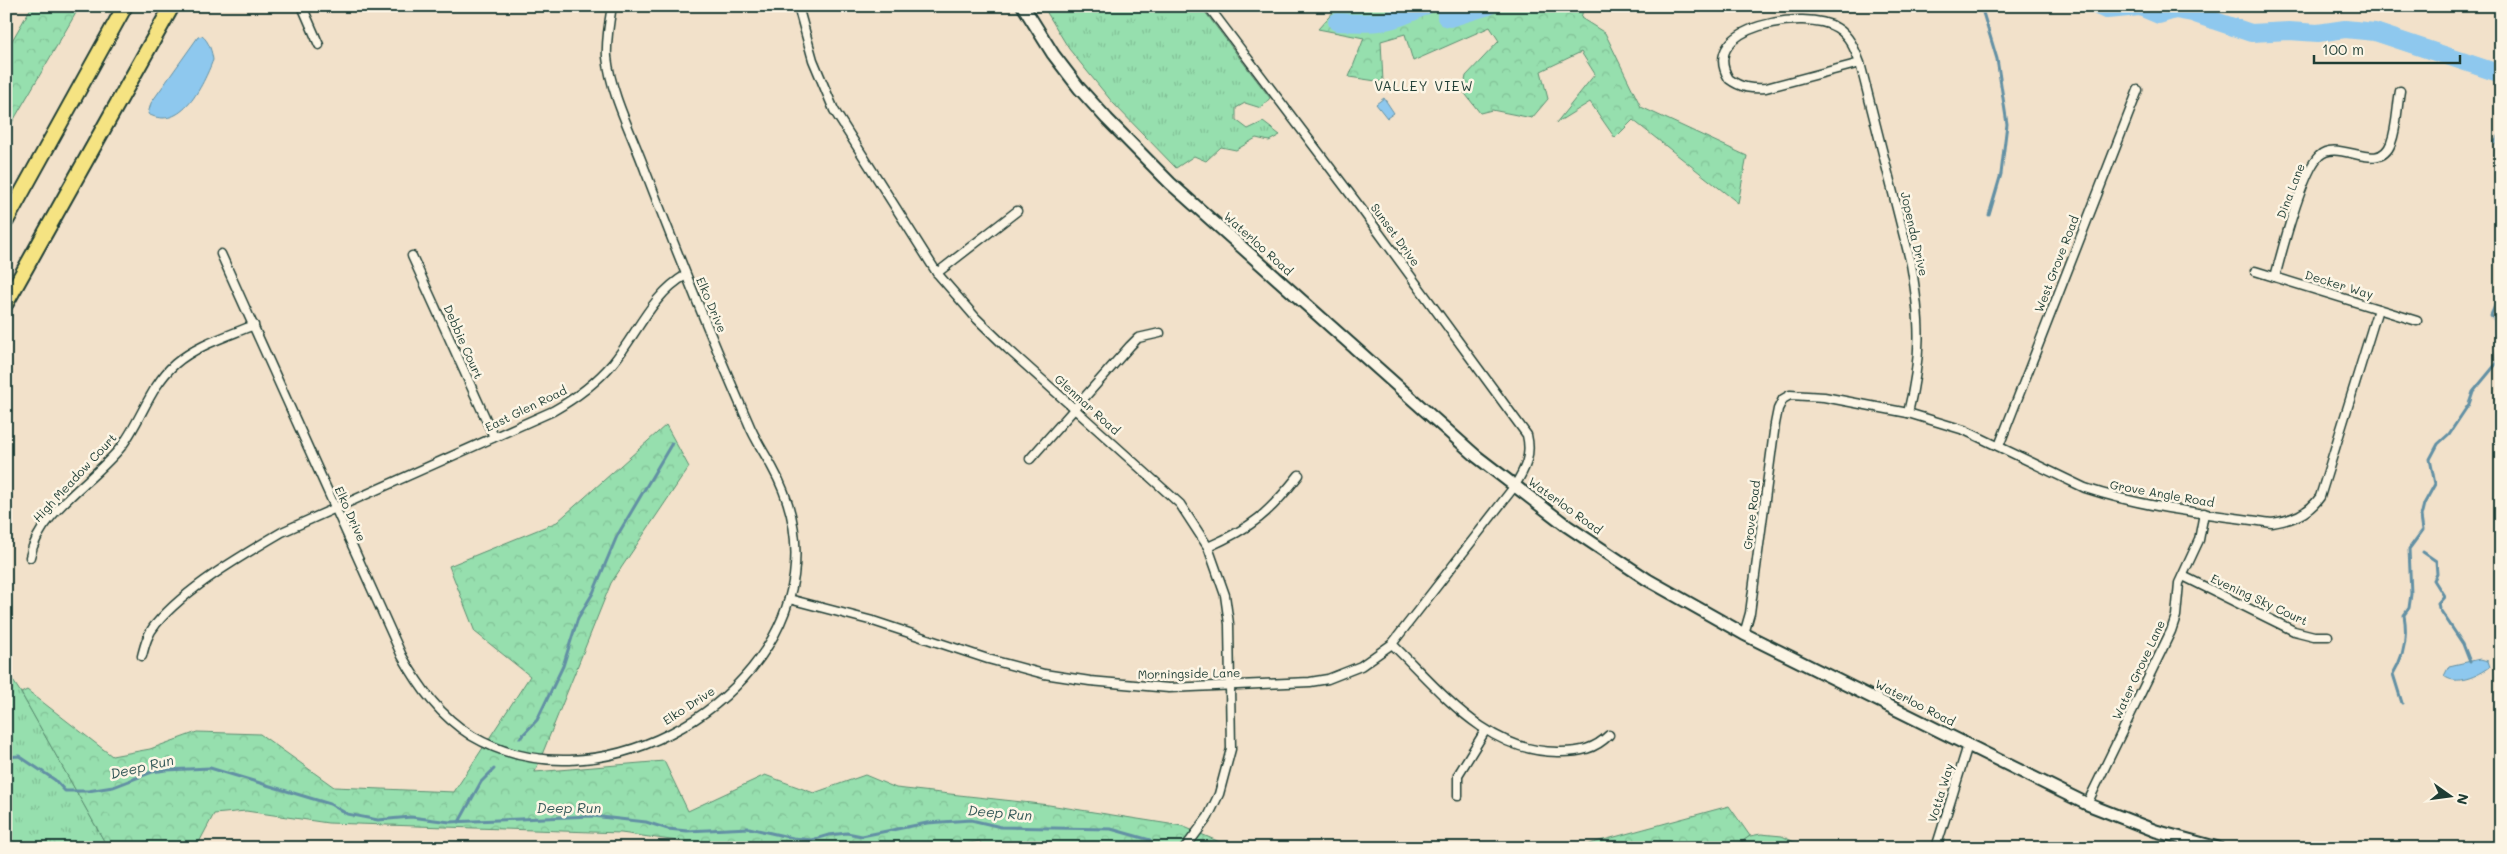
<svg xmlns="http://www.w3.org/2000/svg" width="2507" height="854" font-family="Mali,sans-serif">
<defs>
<pattern id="grass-tufts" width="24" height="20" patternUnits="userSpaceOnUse" patternTransform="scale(1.25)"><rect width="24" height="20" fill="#96dfae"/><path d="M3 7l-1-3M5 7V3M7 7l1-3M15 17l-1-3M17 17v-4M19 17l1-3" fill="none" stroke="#81c096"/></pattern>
<pattern id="forest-crowns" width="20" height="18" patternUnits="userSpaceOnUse" patternTransform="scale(1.25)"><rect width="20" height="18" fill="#96dfae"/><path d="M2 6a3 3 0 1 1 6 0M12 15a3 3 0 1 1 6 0" fill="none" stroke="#81c096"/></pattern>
</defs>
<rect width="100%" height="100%" fill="#f2e1ca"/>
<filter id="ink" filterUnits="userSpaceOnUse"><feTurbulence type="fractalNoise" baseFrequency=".02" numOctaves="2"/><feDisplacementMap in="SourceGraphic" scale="10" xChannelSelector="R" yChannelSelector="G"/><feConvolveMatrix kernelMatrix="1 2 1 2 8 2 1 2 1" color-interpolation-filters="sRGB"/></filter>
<g filter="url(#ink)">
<g fill="url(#grass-tufts)" stroke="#5a8e71">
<path d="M1043,6L1202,8L1270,98L1261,108L1245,103L1236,108V120L1248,129L1263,122L1280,135L1269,141L1256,138L1236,150L1221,147L1206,161L1194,156L1176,168L1113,103L1069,49Z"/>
<path d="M6,670L21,693L108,848H6Z"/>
</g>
<g fill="url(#forest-crowns)" stroke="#5a8e71">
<path d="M32,6H80L6,133V51Z"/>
<path d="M1345,6H1584L1581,18L1605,33L1641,107L1747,156L1738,203L1633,120L1615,138L1590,102L1556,123L1595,74L1581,52L1541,71L1548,99L1532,118L1492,110L1480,113L1463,91L1466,76L1499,41L1490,27L1413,61L1405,34L1381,41L1383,82L1349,77L1364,38L1318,29L1337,8Z"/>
<path d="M666,425L689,467L611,583L535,772L664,761L688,811L765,775L814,793L865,775L896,788L1049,805L1182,826L1234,848H983L980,841L944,848H728L621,833L328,823L246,811L214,814L196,848H108L21,693L27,690L112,756L150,749L197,732L260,734L334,787L454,792L530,676L475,632L449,566L557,522Z"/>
<path d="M1729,806L1750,836L1733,848H1574Z"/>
</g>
<path fill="#96dfae" stroke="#5a8e71" d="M1761,834L1782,836L1806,848H1733L1750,836Z"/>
<g fill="#8ec8ee" stroke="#6290a4">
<path d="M202,36C209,41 212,52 213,60C203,85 182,132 148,114L151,103L198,37Z"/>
<path d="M1384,98L1394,113L1387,118L1376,104Z"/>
<path d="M2480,659L2488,661L2490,667C2478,676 2456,686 2444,676L2449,666Z"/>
</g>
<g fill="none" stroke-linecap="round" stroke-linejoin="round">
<g stroke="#6290a4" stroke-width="3">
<path d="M1981,6L1997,59L2007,124L2001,174L1989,215"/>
<path d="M2501,134L2495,142L2501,149"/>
<path d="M2423,552L2436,561L2437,574L2434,580L2444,596L2438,603L2439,608L2463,644L2470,662"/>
<path d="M2402,703L2393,674C2404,656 2408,637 2404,615L2409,608L2411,594L2409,549L2423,530L2421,516L2424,504L2435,484L2430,459L2438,444L2449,434L2469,404L2473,392L2497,363L2500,342L2496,322L2491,315L2501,292"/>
<path d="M520,738L537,720L563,666L578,618L593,593L617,536L672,443"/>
<path d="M6,757L19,756L55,780L65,791H88L113,787L152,772L166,770L210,768L330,804L347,814L378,820L411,817L450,822L592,816L646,822L668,829L687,831L749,828L793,838L812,840L829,835L847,833L862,836L927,823L971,820L1001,827L1111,829L1150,840"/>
<path d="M459,822L481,782L494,769"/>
</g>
<g stroke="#8ec8ee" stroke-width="18">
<path d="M1446,6V17L1450,18L1489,6"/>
<path d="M2097,6L2106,10L2140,7L2159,15L2175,10L2192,13L2251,33L2289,31L2318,33L2345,29L2375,32L2501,74"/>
<path d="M1337,22C1376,24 1390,24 1425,6"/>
</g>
<g stroke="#1f3d34" stroke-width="11">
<g id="street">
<path d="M302,6L319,45"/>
<path d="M798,6L813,60L834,110L937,273L976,318L1008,349L1180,504L1208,547L1225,595L1229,624L1231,749L1219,794L1208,817L1185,848"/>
<path d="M1860,63L1766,88C1752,89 1741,88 1729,79C1697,26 1806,8 1837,28C1850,36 1855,50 1860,63L1911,264C1921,322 1922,355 1908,413"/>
<path d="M221,254L402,656C420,688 440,716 472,736C592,807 774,711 794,576C799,538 791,501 772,467C764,452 754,438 748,422C711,339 678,255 645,170C632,134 611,95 607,57C606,41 609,23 612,6"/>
<path d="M412,256L494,437"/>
<path d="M2255,271L2417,321"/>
<path d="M937,273L1017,211"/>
<path d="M2275,277C2282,251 2302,172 2319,156C2338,137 2379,176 2391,143C2397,128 2397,107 2400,91"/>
<path d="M1999,446L2138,90"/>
<path d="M1030,459L1130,346L1138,338L1160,333"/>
<path d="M1208,547C1253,527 1269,513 1299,475"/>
<path d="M30,557C39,512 93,482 121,447C141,421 150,386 175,364C197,345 228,336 254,325"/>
<path d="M2183,576L2294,631L2314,636H2328"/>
<path d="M789,599L873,621L988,659L1044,674L1090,681L1169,688L1310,682L1328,679L1361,666L1392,644L1514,487C1525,469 1532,456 1527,435L1363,211L1208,6"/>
<path d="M1744,634L1750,613L1775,424L1778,409L1783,399L1790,395L1824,397L1908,413L1964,430L2085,488C2145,508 2210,514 2272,523C2292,520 2308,514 2320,497L2378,309"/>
<path d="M1392,644C1440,690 1487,754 1561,752C1580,752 1595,749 1609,735"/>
<path d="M142,656C145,644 148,633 156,624C186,588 241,556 282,532L553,411C576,398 596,383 613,363C637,334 652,294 686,275"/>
<path d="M1458,796V775L1485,731"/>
<path d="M2087,804L2171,631L2176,616L2179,583L2199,540L2204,513"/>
<path d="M1936,848L1968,745"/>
</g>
</g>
<g stroke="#1f3d34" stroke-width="15">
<path id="secondary" d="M1023,6L1053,54L1079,88L1107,119L1170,183L1476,456L1567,526L1648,580L1744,634L2087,804L2156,831L2218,848"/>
</g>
<g stroke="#1f3d34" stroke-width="18">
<g id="highway">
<path d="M6,221L125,6"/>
<path d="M6,303L172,6"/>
</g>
</g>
<use href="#street" stroke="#fcf5e5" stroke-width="8"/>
<use href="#secondary" stroke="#fcf5e5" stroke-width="11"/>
<use href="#highway" stroke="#f5e382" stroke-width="14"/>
</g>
</g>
<g text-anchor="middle" stroke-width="5" stroke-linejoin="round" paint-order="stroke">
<g font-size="12" fill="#1f3d34" stroke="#fcf5e5">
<text transform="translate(2291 191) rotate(-69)" y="4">Dina Lane</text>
<text transform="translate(1914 234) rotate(77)" y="4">Jopenda Drive</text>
<text transform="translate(1395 235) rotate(54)" y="4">Sunset Drive</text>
<text transform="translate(1258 244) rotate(42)" y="4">Waterloo Road</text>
<text transform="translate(2057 264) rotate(-69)" y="4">West Grove Road</text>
<text transform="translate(2339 285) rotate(17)" y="4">Decker Way</text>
<text transform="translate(711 305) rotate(67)" y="4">Elko Drive</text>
<text transform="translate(463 342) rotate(66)" y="4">Debbie Court</text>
<text transform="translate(1087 405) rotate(42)" y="4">Glenmar Road</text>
<text transform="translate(526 409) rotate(-26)" y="4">East Glen Road</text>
<text transform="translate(75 478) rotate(-47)" y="4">High Meadow Court</text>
<text transform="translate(2162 494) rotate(10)" y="4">Grove Angle Road</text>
<text transform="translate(1565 506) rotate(36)" y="4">Waterloo Road</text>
<text transform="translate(350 514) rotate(66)" y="4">Elko Drive</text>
<text transform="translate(1752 515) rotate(-83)" y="4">Grove Road</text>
<text transform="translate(2259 600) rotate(25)" y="4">Evening Sky Court</text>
<text transform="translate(2139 670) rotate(-65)" y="4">Water Grove Lane</text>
<text transform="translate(1189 674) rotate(-1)" y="4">Morningside Lane</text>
<text transform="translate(1915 703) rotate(27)" y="4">Waterloo Road</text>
<text transform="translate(689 706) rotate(-33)" y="4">Elko Drive</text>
<text transform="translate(1941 793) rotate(-73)" y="4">Votta Way</text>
</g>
<g font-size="14" letter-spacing="1" fill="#1f3d34" stroke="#fcf5e5">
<text x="1424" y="91">VALLEY VIEW</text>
</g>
<g font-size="14" font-style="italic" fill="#355959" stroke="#fcf5e5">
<text transform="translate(142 767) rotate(-13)" y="5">Deep Run</text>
<text x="569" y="813">Deep Run</text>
<text transform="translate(1000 813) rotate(5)" y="5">Deep Run</text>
</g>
</g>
<rect width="2507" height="854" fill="none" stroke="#fcf5e5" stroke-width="25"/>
<rect x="12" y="12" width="2482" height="829" fill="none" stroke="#1f3d34" stroke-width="2" filter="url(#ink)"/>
<g transform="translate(2450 796) rotate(104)" stroke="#fcf5e5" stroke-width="4" paint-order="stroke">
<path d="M0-4L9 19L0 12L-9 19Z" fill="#1f3d34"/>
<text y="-8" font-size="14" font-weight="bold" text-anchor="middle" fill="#1f3d34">N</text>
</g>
<path d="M2314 55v8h146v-8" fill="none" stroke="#1f3d34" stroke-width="2.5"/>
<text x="2322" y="55" font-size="15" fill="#1f3d34" stroke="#fcf5e5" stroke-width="4" paint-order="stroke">100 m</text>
</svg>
